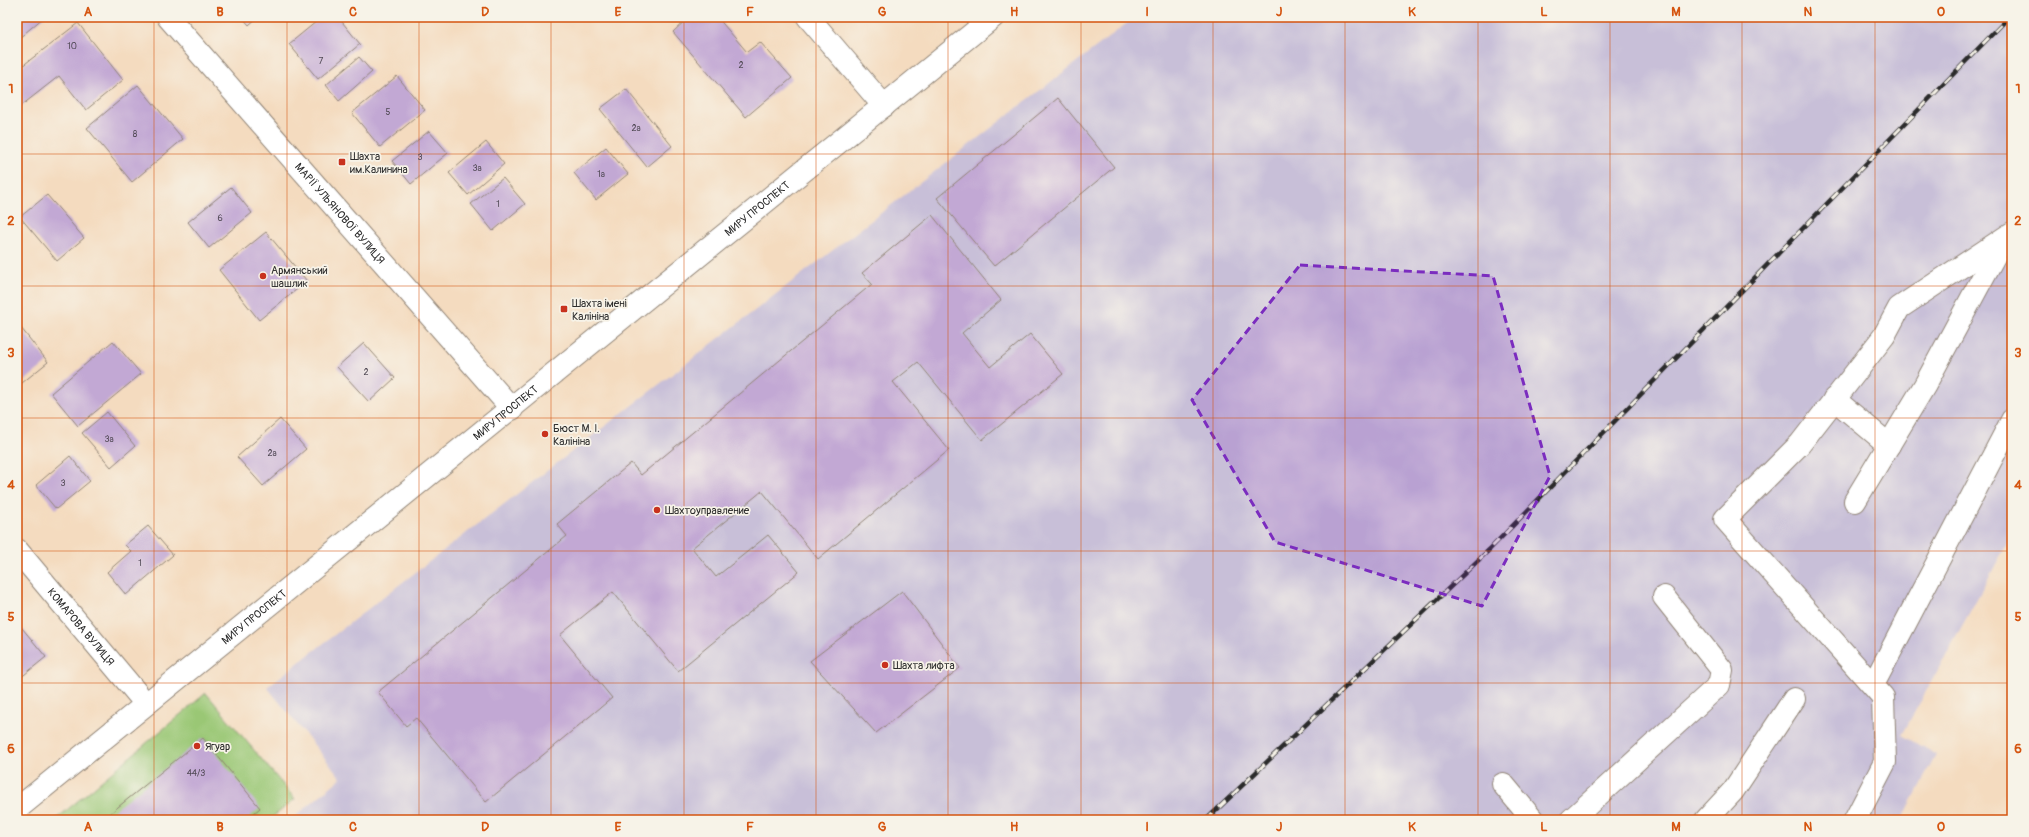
<svg xmlns="http://www.w3.org/2000/svg" width="2029" height="837" font-family="Pangolin,sans-serif">
<rect width="100%" height="100%" fill="#f7f3e8"/>
<filter id="ink" filterUnits="userSpaceOnUse"><feTurbulence type="fractalNoise" baseFrequency=".025" numOctaves="2"/><feDisplacementMap in="SourceGraphic" scale="8" xChannelSelector="R" yChannelSelector="G"/><feConvolveMatrix kernelMatrix="1 2 1 2 8 2 1 2 1" color-interpolation-filters="sRGB"/></filter>
<filter id="wash" filterUnits="userSpaceOnUse"><feTurbulence type="fractalNoise" baseFrequency=".012" numOctaves="4" result="noise"/><feDisplacementMap in="SourceGraphic" scale="16" xChannelSelector="R" yChannelSelector="G"/><feGaussianBlur stdDeviation="0.9" result="paint"/><feColorMatrix in="noise" values="0 0 0 0 0 0 0 0 0 0 0 0 0 0 0 0 0 1.4 0 .05"/><feComposite in="paint" operator="in"/></filter>
<g filter="url(#wash)">
<rect width="100%" height="100%" fill="#f4dbbf"/>
<path fill="#c8bfd8" d="M1135,17H2012V535L1902,735L1936,755L1902,820H291L341,778L267,687Z"/>
<path fill="#9ac775" stroke="#627950" d="M206,693L295,799L269,820H55Z"/>
<g id="blocks">
<g fill="#c2a8d4">
<path d="M17,17H44L18,39Z"/>
<path d="M242,17H258L249,25Z"/>
<path d="M322,17H338L360,44L318,79L289,44Z"/>
<path d="M689,17H717L747,52L760,42L792,78L746,117L673,32Z"/>
<path d="M78,23L123,80L86,110L59,76L17,109V70Z"/>
<path d="M359,57L372,72L339,101L326,85Z"/>
<path d="M397,76L425,110L380,147L352,113Z"/>
<path d="M138,85L183,139L132,182L87,128Z"/>
<path d="M626,89L672,146L647,167L600,109Z"/>
<path d="M1058,98L1114,167L994,266L937,198Z"/>
<path d="M429,131L448,153L411,184L392,161Z"/>
<path d="M486,142L504,164L468,195L449,173Z"/>
<path d="M606,147L628,174L596,200L574,173Z"/>
<path d="M503,178L525,204L493,231L471,204Z"/>
<path d="M231,187L252,213L209,248L188,222Z"/>
<path d="M47,195L84,238L57,261L20,217Z"/>
<path d="M932,215L1001,300L962,333L990,367L1030,334L1063,374L982,440L918,362L893,382L949,450L818,559L762,491L756,496L692,548L716,577L768,535L799,572L678,671L613,592L560,635L612,698L486,802L416,718L406,726L378,692L567,536L557,524L631,463L641,475L872,284L862,273Z"/>
<path d="M266,232L307,281L259,320L219,270Z"/>
<path d="M17,323L48,362L17,387Z"/>
<path d="M113,341L141,374L78,426L51,393Z"/>
<path d="M364,343L395,378L369,402L337,367Z"/>
<path d="M107,412L135,446L111,467L82,433Z"/>
<path d="M280,419L306,449L263,486L237,457Z"/>
<path d="M70,456L90,481L56,509L36,485Z"/>
<path d="M148,526L173,555L126,595L107,572L131,551L125,545Z"/>
<path d="M902,591L960,668L876,733L810,661Z"/>
<path d="M22,628L46,657L19,679L17,676V633Z"/>
<path d="M203,738L260,808L246,820H102Z"/>
</g>
</g>
</g>
<g filter="url(#ink)">
<use href="#blocks" fill-opacity="0" stroke="#908375" stroke-width="1"/>
<g fill="none" stroke-linecap="round" stroke-linejoin="round">
<g stroke="#908375" stroke-width="24">
<g id="minor">
<path id="s1" d="M168,17L512,409"/>
<path d="M808,17L884,106"/>
<path d="M1834,399L1889,445"/>
<path d="M1855,501L1925,385L2003,240"/>
<path id="s2" d="M17,550L146,704"/>
<path d="M1873,685L2012,420"/>
<path d="M1503,784L1533,820"/>
<path d="M1571,820L1719,685L1722,670L1664,597"/>
<path d="M1706,820L1733,791L1794,699"/>
<path d="M1855,820L1885,762L1883,697L1725,519L1800,444L1884,336L1899,308L2012,233"/>
</g>
</g>
<g stroke="#908375" stroke-width="24">
<g id="major">
<path id="s3" d="M17,809L993,17"/>
</g>
</g>
<use href="#minor" stroke="#fff" stroke-width="22"/>
<use href="#major" stroke="#fff" stroke-width="22"/>
<g stroke="#2b2b2b" stroke-width="4.5">
<path id="rail" d="M1206,820L1490,549L2009,17"/>
</g>
<use href="#rail" stroke="#f7f3e8" stroke-width="3" stroke-dasharray="9" stroke-linecap="butt"/>
</g>
</g>
<path fill="#7b2cbf" fill-opacity="0.2" stroke="#7b2cbf" stroke-width="3" stroke-dasharray="8 5" stroke-linejoin="round" d="M1300,265L1493,276L1550,476L1482,606L1275,542L1192,400Z"/>
<path fill="none" stroke="#d5540f" stroke-width="1" stroke-opacity="0.55" d="M154,17V820M287,17V820M419,17V820M551,17V820M684,17V820M816,17V820M948,17V820M1081,17V820M1213,17V820M1345,17V820M1478,17V820M1610,17V820M1742,17V820M1875,17V820M17,154H2012M17,286H2012M17,418H2012M17,551H2012M17,683H2012"/>
<g fill="#c8321e" stroke="#f7f3e8" stroke-width="1.5">
<rect x="338" y="158" width="8" height="8" rx="2"/>
<circle cx="263" cy="276" r="4"/>
<rect x="560" y="305" width="8" height="8" rx="2"/>
<circle cx="545" cy="434" r="4"/>
<circle cx="657" cy="510" r="4"/>
<circle cx="885" cy="665" r="4"/>
<circle cx="197" cy="746" r="4"/>
</g>
<g text-anchor="middle" stroke-width="3.5" stroke-linejoin="round" paint-order="stroke">
<g font-size="9" fill="#514a55">
<text x="72" y="49">10</text>
<text x="321" y="64">7</text>
<text x="741" y="68">2</text>
<text x="388" y="115">5</text>
<text x="636" y="131">2а</text>
<text x="135" y="137">8</text>
<text x="420" y="160">3</text>
<text x="477" y="171">3а</text>
<text x="601" y="177">1а</text>
<text x="498" y="207">1</text>
<text x="220" y="221">6</text>
<text x="366" y="375">2</text>
<text x="109" y="442">3а</text>
<text x="272" y="456">2а</text>
<text x="63" y="486">3</text>
<text x="140" y="566">1</text>
<text x="196" y="776">44/3</text>
</g>
<g font-size="11" fill="#2b2b2b" stroke="#f7f3e8" text-anchor="start">
<text x="350" y="160">Шахта<tspan x="350" dy="13">им.Калинина</tspan></text>
<text x="271" y="274">Армянський<tspan x="271" dy="13">шашлик</tspan></text>
<text x="572" y="307">Шахта імені<tspan x="572" dy="13">Калініна</tspan></text>
<text x="553" y="432">Бюст М. І.<tspan x="553" dy="13">Калініна</tspan></text>
<text x="665" y="514">Шахтоуправление</text>
<text x="893" y="669">Шахта лифта</text>
<text x="205" y="750">Ягуар</text>
</g>
<g font-size="11" fill="#2b2b2b" stroke="#f7f3e8">
<text dy="4" stroke="none"><textPath href="#s3" startOffset="953">МИРУ ПРОСПЕКТ</textPath></text>
<text dy="4" stroke="none"><textPath href="#s1" startOffset="261">МАРІЇ УЛЬЯНОВОЇ ВУЛИЦЯ</textPath></text>
<text dy="4" stroke="none"><textPath href="#s3" startOffset="629">МИРУ ПРОСПЕКТ</textPath></text>
<text dy="4" stroke="none"><textPath href="#s3" startOffset="305">МИРУ ПРОСПЕКТ</textPath></text>
<text dy="4" stroke="none"><textPath href="#s2" startOffset="100">КОМАРОВА ВУЛИЦЯ</textPath></text>
</g>
</g>
<rect width="2029" height="837" fill="none" stroke="#f7f3e8" stroke-width="44"/>
<rect x="22" y="22" width="1985" height="793" fill="none" stroke="#d5540f" stroke-width="1.5"/>
<g font-size="13" text-anchor="middle" font-weight="bold" fill="#d5540f">
<text x="88" y="16">A</text>
<text x="220" y="16">B</text>
<text x="353" y="16">C</text>
<text x="485" y="16">D</text>
<text x="618" y="16">E</text>
<text x="750" y="16">F</text>
<text x="882" y="16">G</text>
<text x="1014" y="16">H</text>
<text x="1147" y="16">I</text>
<text x="1279" y="16">J</text>
<text x="1412" y="16">K</text>
<text x="1544" y="16">L</text>
<text x="1676" y="16">M</text>
<text x="1808" y="16">N</text>
<text x="1941" y="16">O</text>
<text x="11" y="93">1</text>
<text x="2018" y="93">1</text>
<text x="11" y="225">2</text>
<text x="2018" y="225">2</text>
<text x="11" y="357">3</text>
<text x="2018" y="357">3</text>
<text x="11" y="489">4</text>
<text x="2018" y="489">4</text>
<text x="11" y="621">5</text>
<text x="2018" y="621">5</text>
<text x="11" y="753">6</text>
<text x="2018" y="753">6</text>
<text x="88" y="831">A</text>
<text x="220" y="831">B</text>
<text x="353" y="831">C</text>
<text x="485" y="831">D</text>
<text x="618" y="831">E</text>
<text x="750" y="831">F</text>
<text x="882" y="831">G</text>
<text x="1014" y="831">H</text>
<text x="1147" y="831">I</text>
<text x="1279" y="831">J</text>
<text x="1412" y="831">K</text>
<text x="1544" y="831">L</text>
<text x="1676" y="831">M</text>
<text x="1808" y="831">N</text>
<text x="1941" y="831">O</text>
</g>
</svg>
